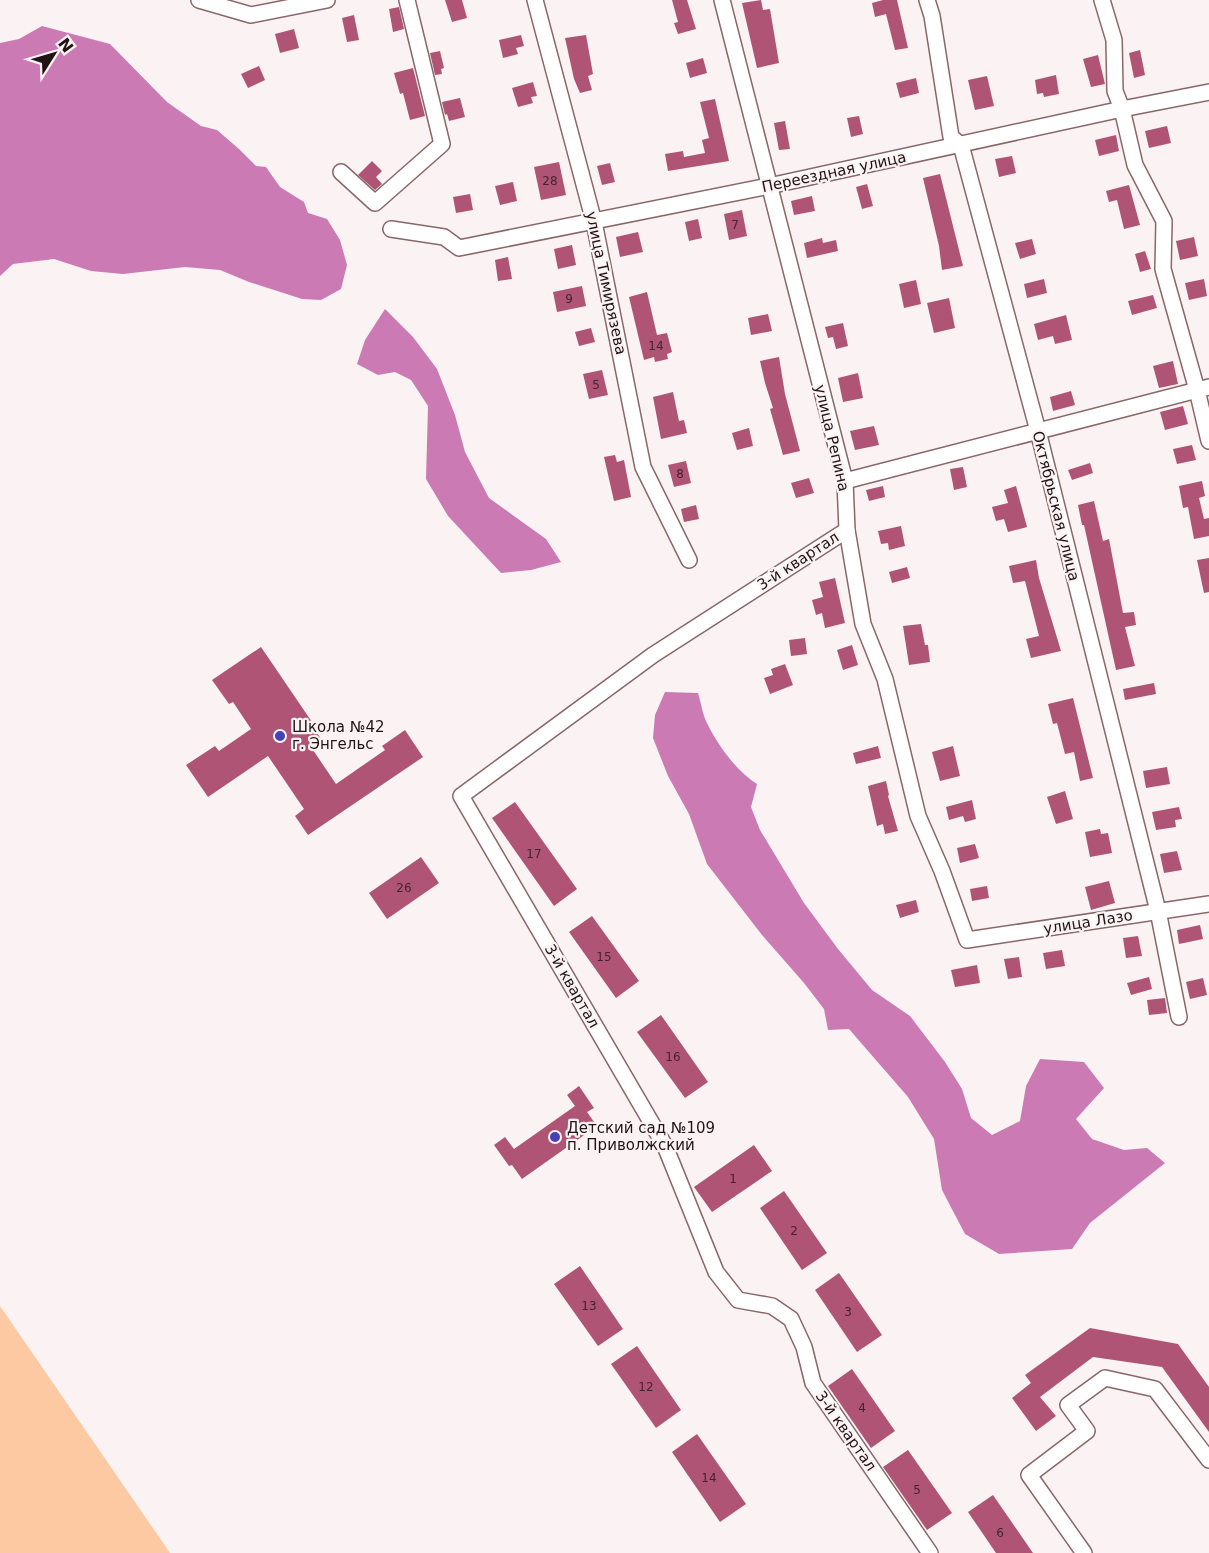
<svg xmlns="http://www.w3.org/2000/svg" width="1209" height="1553" font-family="'DejaVu Sans',sans-serif">
<rect width="100%" height="100%" fill="#fbf3f3"/>
<path fill="#fdc9a2" d="M0,1306L170,1553H0Z"/>
<g fill="#cc7ab4">
<path d="M42,26L110,44L167,102L201,126L217,130L239,149L256,166L266,167L280,187L304,202L308,213L327,219L340,240L347,265L341,289L321,300L302,299L249,282L220,270L185,267L123,274L91,271L54,259L13,264L0,276V43L19,39Z"/>
<path d="M385,309L413,337L437,369L455,415L465,452L489,498L546,539L561,562L531,570L501,573L448,516L426,479L428,406L411,380L395,372L378,375L357,364L365,340Z"/>
<path d="M665,692L698,693C701,702 702,712 706,721C717,744 736,771 757,784L751,807L760,830L804,903L838,949L872,990L910,1016L945,1062L962,1089L971,1118L992,1135L1020,1121L1026,1086L1040,1059L1084,1062L1104,1088L1076,1119L1092,1139L1124,1150L1147,1148L1165,1163L1090,1223L1072,1249L999,1254L965,1234L942,1190L934,1139L908,1097L849,1029L828,1030L824,1009L804,983L762,935L707,864L689,814L668,776L653,738L655,715Z"/>
</g>
<g fill="#b05476">
<path d="M445,0H462L467,18L452,22Z"/>
<path d="M672,0H687L696,29L678,34L674,23L678,22Z"/>
<path d="M761,0L763,10L770,9L779,63L757,68L742,3Z"/>
<path d="M883,0H897L908,48L895,50L886,14L875,17L872,3Z"/>
<path d="M399,7L404,29L393,32L389,9Z"/>
<path d="M354,15L359,40L347,42L342,18Z"/>
<path d="M294,29L299,48L280,53L275,34Z"/>
<path d="M521,35L524,46L516,48L518,54L503,58L499,40Z"/>
<path d="M586,35L593,74L588,76L592,90L580,93L574,79L565,38Z"/>
<path d="M1140,50L1145,75L1134,78L1129,53Z"/>
<path d="M440,51L444,68L441,69L442,74L435,75L430,53Z"/>
<path d="M1098,55L1105,84L1091,87L1083,59Z"/>
<path d="M703,58L707,73L690,78L686,63Z"/>
<path d="M259,66L265,80L248,88L241,74Z"/>
<path d="M413,68L425,116L410,120L403,93L400,94L394,73Z"/>
<path d="M1056,75L1059,94L1044,97L1043,93L1037,94L1035,80Z"/>
<path d="M987,76L994,106L975,110L968,80Z"/>
<path d="M916,78L919,93L900,98L896,83Z"/>
<path d="M533,82L537,96L531,97L533,103L518,107L512,88Z"/>
<path d="M460,98L465,117L449,121L447,114L445,115L442,102Z"/>
<path d="M715,99L729,161L668,171L665,154L683,151L684,157L705,153L702,140L709,138L700,102Z"/>
<path d="M859,116L863,134L851,137L847,118Z"/>
<path d="M785,121L790,149L779,150L774,123Z"/>
<path d="M1167,126L1171,143L1149,148L1145,131Z"/>
<path d="M1116,135L1119,151L1099,156L1095,140Z"/>
<path d="M1012,156L1016,173L999,177L995,159Z"/>
<path d="M372,161L382,171L376,177L382,184L375,190L358,175Z"/>
<path d="M559,162L566,195L541,200L534,167Z"/>
<path d="M610,163L615,182L602,185L597,166Z"/>
<path d="M940,174L963,266L942,270L939,246L923,178Z"/>
<path d="M513,182L517,201L500,205L495,186Z"/>
<path d="M867,184L873,206L862,209L856,187Z"/>
<path d="M1129,185L1140,225L1124,229L1117,200L1109,202L1106,191Z"/>
<path d="M470,194L473,210L456,213L453,197Z"/>
<path d="M812,196L815,211L794,215L791,201Z"/>
<path d="M742,210L747,236L729,240L724,214Z"/>
<path d="M698,219L702,238L689,241L685,222Z"/>
<path d="M638,232L643,252L620,257L616,237Z"/>
<path d="M1194,237L1198,256L1180,260L1176,241Z"/>
<path d="M822,238L823,243L836,240L838,251L807,258L804,243Z"/>
<path d="M1032,239L1036,254L1020,259L1015,243Z"/>
<path d="M572,245L576,265L558,269L554,249Z"/>
<path d="M1145,251L1151,269L1140,272L1135,254Z"/>
<path d="M508,257L512,279L498,281L495,260Z"/>
<path d="M1044,279L1047,293L1027,298L1024,284Z"/>
<path d="M1204,279L1207,296L1189,300L1185,283Z"/>
<path d="M916,280L921,304L904,308L899,284Z"/>
<path d="M582,286L586,306L557,312L553,292Z"/>
<path d="M647,292L657,335L667,333L672,352L667,354L668,359L655,362L654,357L644,360L629,297Z"/>
<path d="M1153,295L1157,308L1132,315L1128,301Z"/>
<path d="M949,298L955,328L934,333L927,303Z"/>
<path d="M768,314L772,331L751,335L748,318Z"/>
<path d="M1066,315L1072,340L1055,344L1053,336L1038,340L1034,324Z"/>
<path d="M843,323L848,346L836,349L833,337L828,338L825,327Z"/>
<path d="M591,328L595,342L579,346L575,332Z"/>
<path d="M779,357L785,394L800,451L783,455L770,409L773,408L765,383L760,361Z"/>
<path d="M1173,361L1178,384L1159,388L1153,366Z"/>
<path d="M602,370L608,395L589,399L583,374Z"/>
<path d="M858,373L863,398L843,402L838,378Z"/>
<path d="M1071,391L1075,405L1053,411L1050,397Z"/>
<path d="M673,392L679,421L684,420L687,433L661,439L653,397Z"/>
<path d="M1183,406L1188,424L1165,430L1160,412Z"/>
<path d="M874,426L879,445L855,450L850,431Z"/>
<path d="M749,428L753,446L737,450L732,433Z"/>
<path d="M1192,445L1196,460L1177,464L1173,449Z"/>
<path d="M615,455L617,462L624,460L631,497L614,501L604,457Z"/>
<path d="M686,461L691,483L674,487L668,465Z"/>
<path d="M1090,463L1093,473L1072,480L1068,470Z"/>
<path d="M963,467L967,487L954,490L950,469Z"/>
<path d="M809,478L814,493L796,498L791,483Z"/>
<path d="M1202,481L1205,496L1199,498L1204,519L1209,518V536L1194,539L1188,507L1183,508L1179,486Z"/>
<path d="M883,486L885,497L869,501L866,490Z"/>
<path d="M1016,486L1027,527L1008,532L1004,519L996,521L992,507L1008,503L1004,490Z"/>
<path d="M1094,501L1103,541L1109,539L1123,613L1134,612L1136,625L1125,627L1135,666L1116,670L1084,525H1082L1078,505Z"/>
<path d="M696,505L699,519L684,522L681,509Z"/>
<path d="M901,526L905,546L889,550L888,543L881,544L878,531Z"/>
<path d="M1209,558V592L1204,593L1197,560Z"/>
<path d="M1036,560L1039,578L1061,651L1031,658L1026,639L1039,636L1025,581L1013,583L1009,566Z"/>
<path d="M907,567L910,578L892,583L889,572Z"/>
<path d="M835,578L845,623L825,628L822,613L816,615L812,600L823,597L819,582Z"/>
<path d="M921,624L925,645H928L930,662L909,665L903,626Z"/>
<path d="M805,638L807,654L791,656L789,640Z"/>
<path d="M852,645L858,665L843,670L837,650Z"/>
<path d="M261,647L312,722L310,723L324,743L313,750L336,784L385,750L382,746L405,730L423,757L308,835L295,816L304,809L268,756L208,797L186,765L215,746L219,751L251,729L233,702L229,704L212,680Z"/>
<path d="M785,664L793,685L770,694L764,678L773,675L771,669Z"/>
<path d="M1154,683L1156,694L1125,700L1123,689Z"/>
<path d="M1073,698L1093,778L1080,781L1074,752L1065,754L1057,723L1053,724L1048,704Z"/>
<path d="M878,746L881,758L856,764L853,753Z"/>
<path d="M953,746L960,776L940,781L932,752Z"/>
<path d="M1167,767L1170,784L1146,788L1143,771Z"/>
<path d="M886,781L889,795L888,796L898,831L885,834L883,824L877,826L868,786Z"/>
<path d="M1065,791L1073,819L1056,824L1047,797Z"/>
<path d="M972,800L976,819L965,822L963,816L949,820L946,807Z"/>
<path d="M515,802L577,889L554,906L492,818Z"/>
<path d="M1179,807L1182,819L1175,820L1176,827L1156,830L1152,812Z"/>
<path d="M1100,829L1101,834L1108,833L1112,853L1090,857L1085,832Z"/>
<path d="M975,844L979,858L960,863L957,848Z"/>
<path d="M1177,851L1182,870L1164,873L1160,854Z"/>
<path d="M421,857L439,883L387,919L369,893Z"/>
<path d="M1109,881L1115,903L1091,910L1085,887Z"/>
<path d="M987,886L989,898L972,901L970,889Z"/>
<path d="M916,900L919,912L900,918L896,905Z"/>
<path d="M592,916L639,981L616,998L569,932Z"/>
<path d="M1200,925L1203,939L1179,944L1177,930Z"/>
<path d="M1138,936L1142,956L1126,958L1123,938Z"/>
<path d="M1062,950L1065,966L1046,969L1043,953Z"/>
<path d="M1019,957L1022,977L1008,979L1004,959Z"/>
<path d="M977,965L980,983L955,987L951,970Z"/>
<path d="M1149,977L1152,989L1131,995L1127,983Z"/>
<path d="M1203,978L1207,995L1190,999L1186,982Z"/>
<path d="M1165,998L1167,1013L1149,1015L1147,1000Z"/>
<path d="M661,1015L708,1082L685,1098L637,1032Z"/>
<path d="M579,1086L594,1108L587,1112L597,1126L522,1179L512,1165L509,1166L494,1145L505,1137L514,1149L575,1106L567,1095Z"/>
<path d="M754,1145L772,1171L712,1212L694,1187Z"/>
<path d="M784,1191L827,1253L802,1270L760,1208Z"/>
<path d="M580,1266L623,1329L598,1346L554,1284Z"/>
<path d="M839,1273L882,1335L857,1352L815,1290Z"/>
<path d="M1090,1328L1178,1344L1209,1387V1432L1162,1367L1093,1357L1040,1397L1056,1416L1036,1431L1012,1398L1031,1383L1025,1375Z"/>
<path d="M637,1346L681,1410L656,1428L611,1364Z"/>
<path d="M852,1369L895,1431L871,1448L828,1386Z"/>
<path d="M697,1434L746,1504L720,1522L672,1452Z"/>
<path d="M908,1450L952,1513L927,1530L883,1467Z"/>
<path d="M993,1495L1033,1553H996L968,1512Z"/>
</g>
<g fill="none" stroke-linecap="round" stroke-linejoin="round">
<g stroke="#896768" stroke-width="18">
<g id="minor">
<path d="M199,0L251,15L327,0"/>
<path d="M535,0L594,222L643,467L689,560"/>
<path d="M722,0L845,481L847,530L863,624L885,679L918,816L942,871L967,940L1209,904"/>
<path d="M927,0L932,16L951,137L961,145L1038,431L1158,911L1179,1017"/>
<path d="M1102,0L1114,40L1115,91L1122,109L1135,165L1164,221L1163,269L1197,390L1209,441"/>
<path d="M341,172L375,203L442,144L407,0"/>
<path d="M391,229L444,237L459,248L769,186L1122,109L1209,92"/>
<path d="M845,481L1209,387"/>
<path d="M847,530L653,655L461,796L665,1146L716,1272L738,1300L772,1306L791,1319L804,1347L813,1383L930,1553"/>
<path d="M1084,1553L1029,1475L1087,1431L1068,1405L1105,1378L1155,1389L1209,1460"/>
</g>
</g>
<use href="#minor" stroke="#fff" stroke-width="15"/>
</g>
<g fill="#473fb5" stroke="#fbf3f3" stroke-width="2">
<circle cx="280" cy="736" r="6"/>
<circle cx="555" cy="1137" r="6"/>
</g>
<g text-anchor="middle" stroke-width="4.5" stroke-linejoin="round" paint-order="stroke">
<g font-size="12" fill="#45242c">
<text x="550" y="185">28</text>
<text x="735" y="229">7</text>
<text x="569" y="303">9</text>
<text x="656" y="350">14</text>
<text x="596" y="389">5</text>
<text x="680" y="478">8</text>
<text x="534" y="858">17</text>
<text x="404" y="892">26</text>
<text x="604" y="961">15</text>
<text x="673" y="1061">16</text>
<text x="733" y="1183">1</text>
<text x="794" y="1235">2</text>
<text x="589" y="1310">13</text>
<text x="848" y="1316">3</text>
<text x="646" y="1391">12</text>
<text x="862" y="1412">4</text>
<text x="709" y="1482">14</text>
<text x="917" y="1494">5</text>
<text x="1000" y="1537">6</text>
</g>
<g font-size="15" fill="#211414" stroke="#fbf3f3">
<text transform="translate(834 172) rotate(-12)" y="5">Переездная улица</text>
<text transform="translate(606 283) rotate(78)" y="5">улица Тимирязева</text>
<text transform="translate(832 438) rotate(77)" y="5">улица Репина</text>
<text transform="translate(1056 506) rotate(76)" y="5">Октябрьская улица</text>
<text transform="translate(798 561) rotate(-33)" y="5">3-й квартал</text>
<text transform="translate(1088 922) rotate(-9)" y="5">улица Лазо</text>
<text transform="translate(572 986) rotate(60)" y="5">3-й квартал</text>
<text transform="translate(846 1431) rotate(55)" y="5">3-й квартал</text>
</g>
<g font-size="15" fill="#211414" stroke="#fbf3f3" text-anchor="start">
<text x="292" y="732">Школа №42<tspan x="292" dy="17">г. Энгельс</tspan></text>
<text x="567" y="1133">Детский сад №109<tspan x="567" dy="17">п. Приволжский</tspan></text>
</g>
</g>
<g transform="translate(54 54) rotate(53)" stroke="#fbf3f3" stroke-width="4.5" paint-order="stroke">
<path d="M0-4.5L10 22L0 15L-10 22Z" fill="#211414"/>
<text y="-9" font-size="16" font-weight="bold" text-anchor="middle" fill="#211414">N</text>
</g>
</svg>
